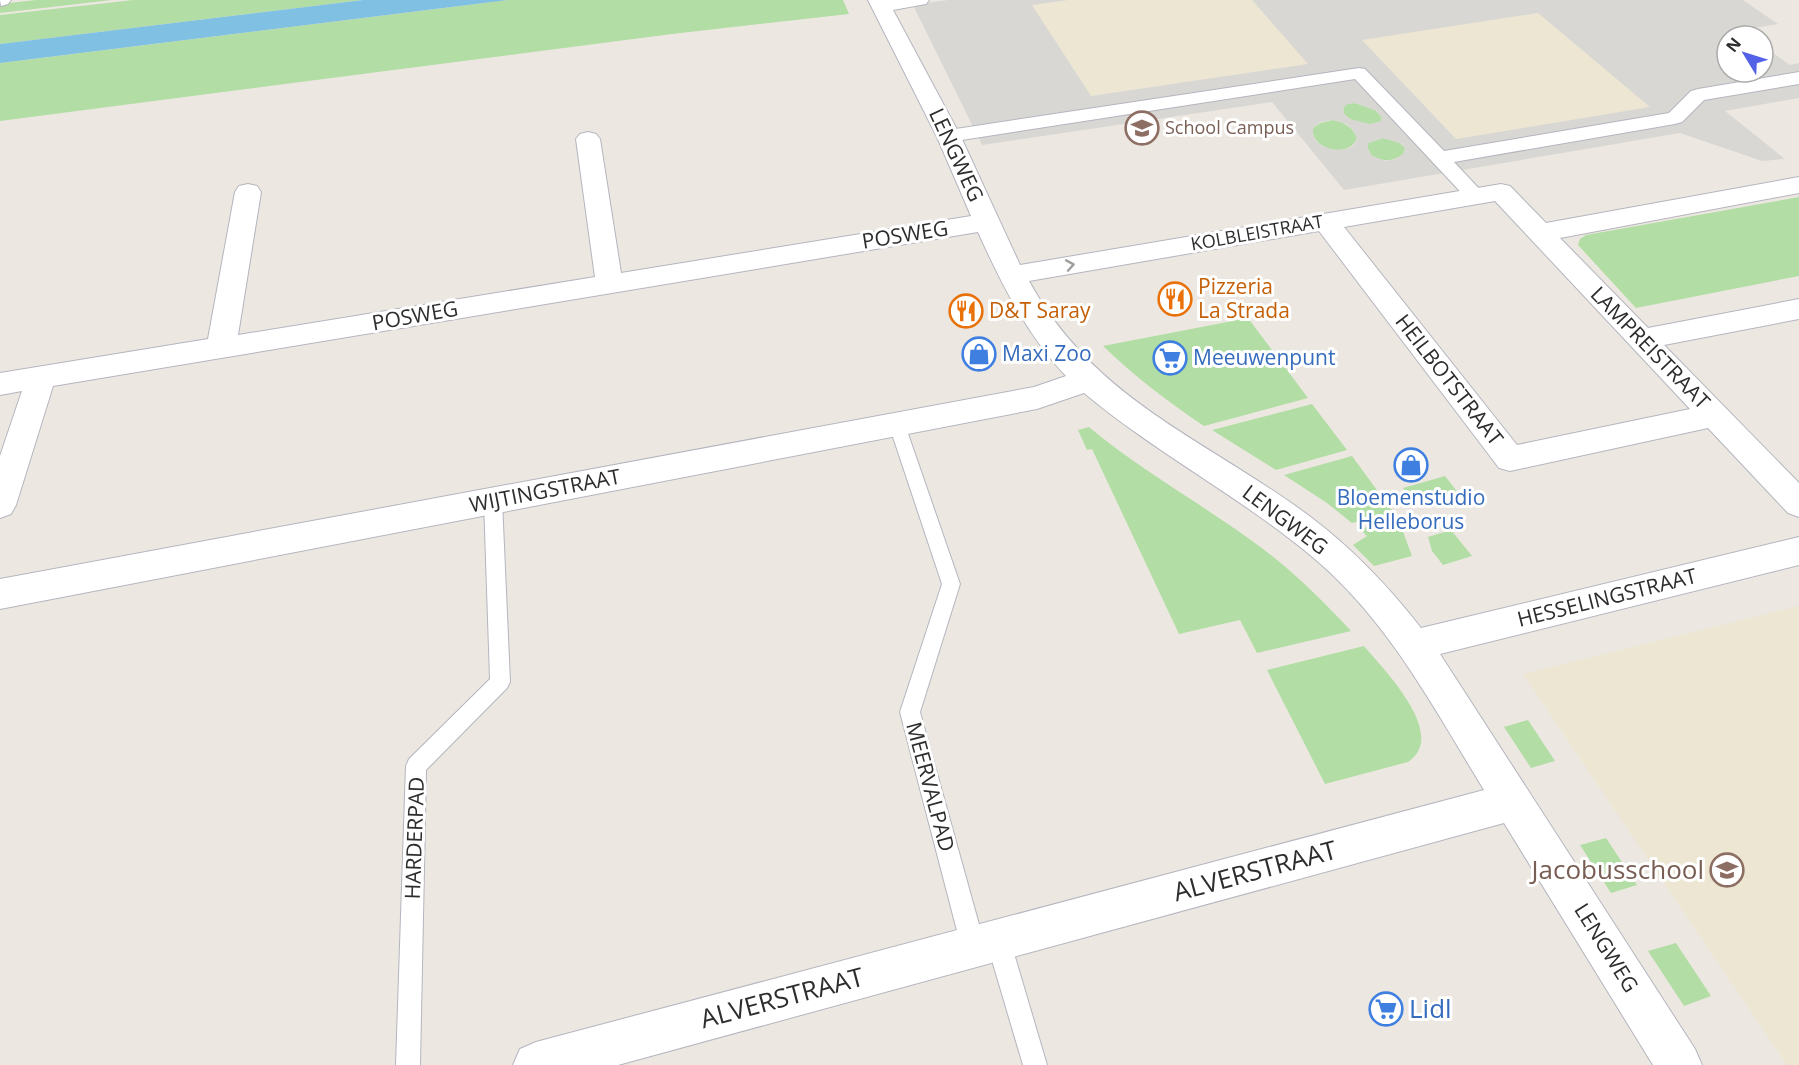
<svg xmlns="http://www.w3.org/2000/svg" width="1799" height="1065" font-family="'Open Sans',sans-serif">
<rect width="100%" height="100%" fill="#ece8e1"/>
<g fill="#ece6d2">
<path d="M1068,0H1252L1309,64L1090,96L1032,5Z"/>
<path d="M1538,13L1651,107L1456,139L1361,39Z"/>
<path d="M1799,606V1065H1787L1523,674Z"/>
</g>
<g fill="#b2dda4">
<path d="M36,0H112L0,13V4Z"/>
<path d="M133,0H363L0,44V15Z"/>
<path d="M508,0H843L849,14L672,34L0,121V63Z"/>
<path d="M1355,103L1375,110L1382,117L1381,121C1369,128 1354,124 1344,114L1343,108L1347,104Z"/>
<path d="M1333,120C1344,122 1353,127 1357,138C1350,159 1310,150 1313,128L1320,123Z"/>
<path d="M1383,138L1399,142L1405,148L1404,153C1394,162 1383,162 1372,156L1368,149V143Z"/>
<path d="M1799,197V276L1636,308L1578,245L1580,239L1586,235Z"/>
<path d="M1248,318L1308,398L1204,426C1168,402 1134,376 1103,346Z"/>
<path d="M1312,404L1347,450L1276,470L1212,430Z"/>
<path d="M1089,427C1144,473 1206,506 1263,549C1295,573 1323,601 1351,631L1257,653L1240,620L1179,634L1092,449L1087,450L1078,430Z"/>
<path d="M1352,456L1393,512L1352,523L1327,503L1284,475Z"/>
<path d="M1445,476L1459,494L1417,506L1403,488Z"/>
<path d="M1398,518L1412,556L1374,566L1353,545L1367,536L1360,529Z"/>
<path d="M1451,530L1472,556L1443,565L1432,551L1428,537Z"/>
<path d="M1364,646C1384,670 1449,735 1408,762L1325,784L1267,670Z"/>
<path d="M1528,720L1555,761L1531,768L1504,727Z"/>
<path d="M1606,838L1637,885L1611,893L1580,845Z"/>
<path d="M1676,943L1711,996L1684,1006L1648,951Z"/>
</g>
<path fill="#d9d7d3" fill-rule="evenodd" d="M948,0H1068L1032,5L1091,96L1308,64L1252,0H1743L1778,24L1742,30L1750,36H1727V72H1763V46L1790,65L1799,63V98L1725,111L1785,159L1762,161L1680,133L1344,190L1272,102L982,145L913,5ZM1538,13L1650,107L1456,139L1362,40ZM1355,103L1375,110L1382,117L1381,121L1370,124L1350,119L1344,114L1343,108L1347,104ZM1333,120L1347,124L1353,130L1357,138L1353,146L1346,149L1333,150L1322,146L1316,141L1313,135V128L1320,122ZM1383,138L1402,144L1405,148L1404,153L1396,159L1386,161L1372,156L1368,149V143Z"/>
<path fill="#80c0e2" d="M363,0H508L0,63V44Z"/>
<g fill="none" stroke-linecap="round" stroke-linejoin="round">
<g stroke="#b4b5bf" stroke-width="2">
<g id="service">
<path d="M897,419L903,421L905,425L960,584L920,712L985,946L981,954L973,958L965,954L961,946L900,712L942,584L889,425L891,421Z"/>
<path d="M493,494L499,496L502,501L510,682L507,688L426,770L420,1065H396L406,766L409,759L490,679L484,501L487,496Z"/>
<path d="M998,928L1006,932L1010,940L1047,1065H1023L986,940L990,932Z"/>
</g>
</g>
<g stroke="#b4b5bf" stroke-width="2">
<path id="pedestrian" d="M1359,68L1365,69L1444,151L1669,113L1691,91L1698,89L1799,72V84L1704,100L1682,122L1675,124L1454,162L1486,196L1483,201L1476,202L1469,201L1355,79L949,142L942,140L939,136L942,132L949,130Z"/>
</g>
<g stroke="#b4b5bf" stroke-width="2">
<path id="minor" d="M868,0H929L926,4L893,10L961,137L1020,265L1501,184L1510,186L1546,223L1799,177V193L1560,238L1648,328L1799,299V319L1664,345L1799,483V517L1788,513L1708,428L1510,471L1499,468L1319,231L1029,281C1095,402 1208,440 1312,518C1354,550 1389,587 1421,628L1799,537V565L1440,654L1695,1049L1702,1065H1653L1504,823L618,1065H513L520,1049L536,1042L1484,790C1435,710 1389,622 1316,560C1243,498 1157,454 1084,393L1037,409L0,609V579L1034,387L1066,376C1027,335 1001,283 978,232L53,386L16,505L11,514L0,518V456L22,391L0,395V373L208,339L235,192L239,186L248,184L257,186L261,192L238,335L595,277L576,139L580,134L588,132L596,134L600,139L621,273L971,216L937,137ZM1495,201L1690,409L1517,445L1344,227Z"/>
</g>
<g stroke="#b4b5bf" stroke-width="2">
<path id="secondary" d="M0,0H11L8,4L1,6Z"/>
</g>
<use href="#service" fill="#fff" fill-rule="evenodd"/>
<use href="#pedestrian" fill="#fff" fill-rule="evenodd"/>
<use href="#minor" fill="#fff" fill-rule="evenodd"/>
<use href="#secondary" fill="#fff" fill-rule="evenodd"/>
</g>
<defs><path id="oneway-chevron" d="M-2-3.5L2.5 0L-2 3.5" fill="none" stroke-width="1.6" stroke-linecap="round" stroke-linejoin="round" transform="scale(1.5)"/></defs>
<use stroke="#a0a0a0" href="#oneway-chevron" transform="translate(1070 265) rotate(-10)"/>
<defs>
<g id="school-ring" transform="scale(1.725)"><circle r="9.5" fill="#fff" stroke="#8d6e63" stroke-width="1.5"/><path d="M0-5L7-2L0 1L-7-2ZM-4 1L0 2.5L4 1V4Q0 6-4 4Z" fill="#8d6e63"/></g>
<g id="restaurant-ring" transform="scale(1.725)"><circle r="9.5" fill="#fff" stroke="#e8710a" stroke-width="1.5"/><path d="M-5-6h1v4h1v-4h1v4h1v-4h1v5L-1.5 .5V6h-2V.5L-5-1ZM5-6V6H3V1.5H1.5Q1.5-4 5-6Z" fill="#e8710a"/></g>
<g id="shop-ring" transform="scale(1.725)"><circle r="9.5" fill="#fff" stroke="#3f7fe0" stroke-width="1.5"/><path d="M-5-2.5h2.3a2.7 3.5 0 0 1 5.4 0H5L5.5 6h-11ZM-1.5-2.5h3a1.5 2.3 0 0 0-3 0Z" fill="#3f7fe0"/></g>
<g id="supermarket-ring" transform="scale(1.725)"><circle r="9.5" fill="#fff" stroke="#3f7fe0" stroke-width="1.5"/><path d="M-6-5.5h2.5l.6 2H6L4.5 2H-2.5L-4.4-4H-6ZM-1.5 3.2a1.3 1.3 0 1 0 .1 0ZM3 3.2a1.3 1.3 0 1 0 .1 0Z" fill="#3f7fe0"/></g>
</defs>
<g fill-rule="evenodd">
<use href="#school-ring" x="1142" y="128"/>
<use href="#restaurant-ring" x="1175" y="299"/>
<use href="#restaurant-ring" x="966" y="311"/>
<use href="#shop-ring" x="979" y="354"/>
<use href="#supermarket-ring" x="1170" y="358"/>
<use href="#shop-ring" x="1411" y="465"/>
<use href="#school-ring" x="1727" y="870"/>
<use href="#supermarket-ring" x="1386" y="1009"/>
</g>
<g text-anchor="middle" stroke-width="6" stroke-linejoin="round" paint-order="stroke">
<g font-size="18" fill="#785e54" stroke="#fff" text-anchor="start">
<text x="1165" y="134">School Campus</text>
</g>
<g font-size="18" fill="#2d2d2d" stroke="#fff">
<text transform="translate(1257 233) rotate(-10)" y="6">KOLBLEISTRAAT</text>
</g>
<g font-size="21" fill="#2d2d2d" stroke="#fff">
<text transform="translate(956 155) rotate(65)" y="7">LENGWEG</text>
<text transform="translate(905 235) rotate(-9)" y="7">POSWEG</text>
<text transform="translate(415 316) rotate(-10)" y="7">POSWEG</text>
<text transform="translate(1650 348) rotate(46)" y="7">LAMPREISTRAAT</text>
<text transform="translate(1449 380) rotate(52)" y="7">HEILBOTSTRAAT</text>
<text transform="translate(545 491) rotate(-11)" y="7">WIJTINGSTRAAT</text>
<text transform="translate(1285 520) rotate(37)" y="7">LENGWEG</text>
<text transform="translate(1607 598) rotate(-14)" y="7">HESSELINGSTRAAT</text>
<text transform="translate(930 787) rotate(75)" y="7">MEERVALPAD</text>
<text transform="translate(415 838) rotate(-88)" y="7">HARDERPAD</text>
<text transform="translate(1606 948) rotate(58)" y="7">LENGWEG</text>
</g>
<g font-size="21" fill="#c56008" stroke="#fff" text-anchor="start">
<text x="1198" y="294">Pizzeria<tspan x="1198" dy="24">La Strada</tspan></text>
<text x="989" y="318">D&amp;T Saray</text>
</g>
<g font-size="21" fill="#366cbe" stroke="#fff" text-anchor="start">
<text x="1002" y="361">Maxi Zoo</text>
<text x="1193" y="365">Meeuwenpunt</text>
<text x="1411" y="505" text-anchor="middle">Bloemenstudio<tspan x="1411" dy="24">Helleborus</tspan></text>
</g>
<g font-size="26" fill="#785e54" stroke="#fff" text-anchor="end">
<text x="1704" y="879">Jacobusschool</text>
</g>
<g font-size="26" fill="#2d2d2d" stroke="#fff">
<text transform="translate(1255 871) rotate(-15)" y="9">ALVERSTRAAT</text>
<text transform="translate(782 998) rotate(-15)" y="9">ALVERSTRAAT</text>
</g>
<g font-size="26" fill="#366cbe" stroke="#fff" text-anchor="start">
<text x="1409" y="1018">Lidl</text>
</g>
</g>
<g transform="translate(1745 54) rotate(308)"><circle r="28" fill="#ffffff" stroke="#ababab" stroke-width="1.5"/>
<path d="M0-4.5L10 22L0 15L-10 22Z" fill="#5362e7"/>
<text y="-9" font-size="16" font-weight="bold" text-anchor="middle" fill="#2d2d2d">N</text>
</g>
</svg>
